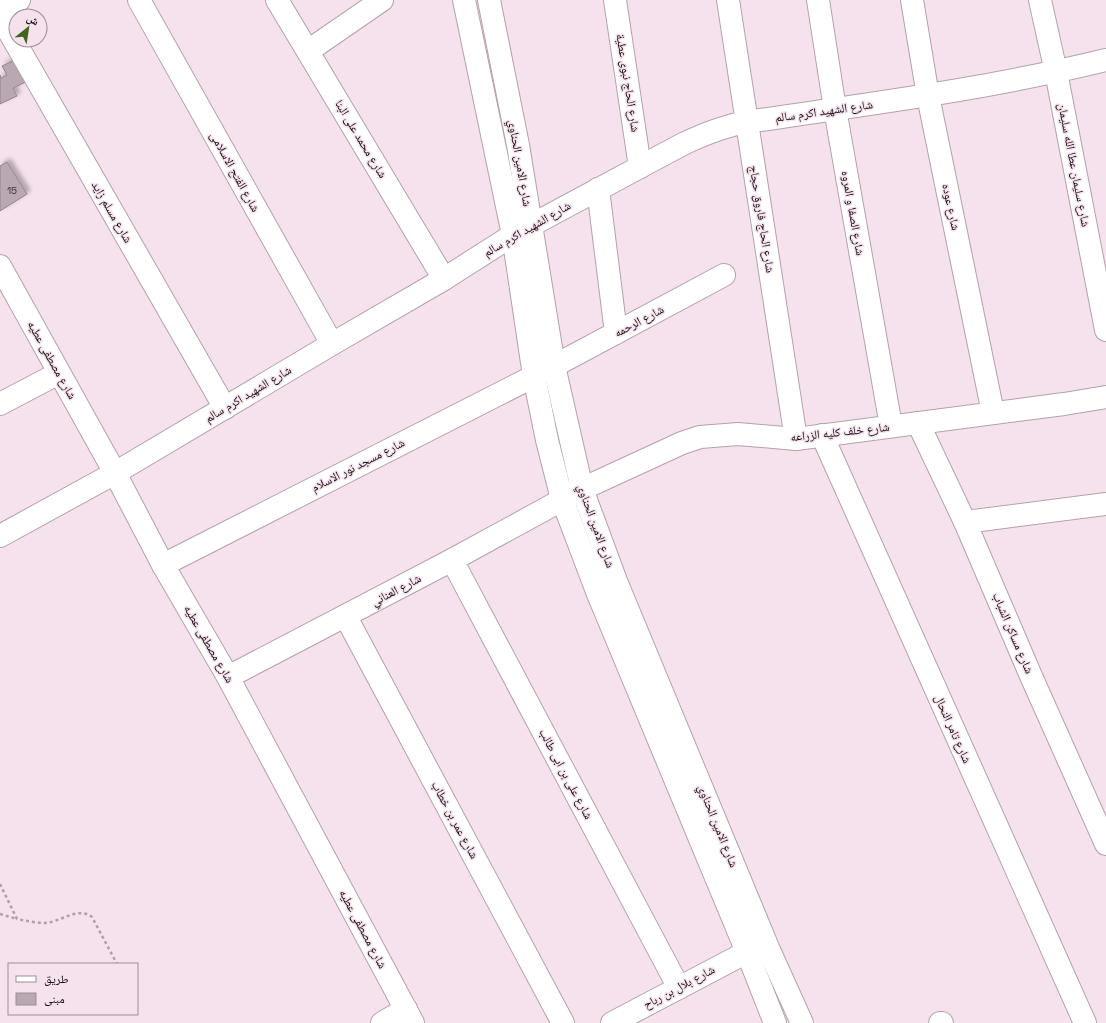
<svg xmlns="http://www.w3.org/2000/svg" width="1106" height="1023" font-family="'Space Grotesk','Noto Naskh Arabic',sans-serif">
<defs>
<filter id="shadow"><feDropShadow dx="3.5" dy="-3.5" stdDeviation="2" flood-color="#0004"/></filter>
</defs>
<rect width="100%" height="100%" fill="#f5e2ed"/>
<g fill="#b9a7b1" stroke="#95848d" filter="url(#shadow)">
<path d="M19,58L30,80L13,88L17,96L0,104V75L1,78L7,75L2,66Z"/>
<path d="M7,162L27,194L0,211V166Z"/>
</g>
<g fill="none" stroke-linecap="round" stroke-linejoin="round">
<g stroke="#b3a1ab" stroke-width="24">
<g id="minor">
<path d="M139,0L332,344"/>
<path d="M277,0L444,279"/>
<path d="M464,0L513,235L534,376L547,440L562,499L598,594L747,952L775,1023"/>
<path d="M489,0L518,145L554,366L582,489L616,581L769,950L802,1023"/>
<path d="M615,0L640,167"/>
<path d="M728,0L796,439"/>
<path d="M818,0L835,109L891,426"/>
<path d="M912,0L928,96L993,413"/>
<path d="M1040,0L1056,72L1106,330"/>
<path d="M0,11L19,0"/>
<path d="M0,16L225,408"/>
<path d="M308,51L382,0"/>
<path d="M598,189L616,333"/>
<path d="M0,266L115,473L163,565L228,677L413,1023"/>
<path d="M0,404L59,373"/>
<path d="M918,423L965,522L1031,676L1106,844"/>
<path d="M822,435L1085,1023"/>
<path d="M965,522L1106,504"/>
<path d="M0,536L115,473L332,344L444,279L513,235L683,144C704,134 724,126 747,122C867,104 988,89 1106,60"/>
<path d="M452,560L679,988"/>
<path d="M163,565L554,366L724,275"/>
<path d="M346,617L563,1023"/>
<path d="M228,677L452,560L582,489L682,443L700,437L738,434L796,439L1064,404L1106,397"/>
<path d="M382,1023L406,1009"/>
<path d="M612,1023L747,952"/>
<path d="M940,1023H942"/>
</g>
</g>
<g stroke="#ae9fa8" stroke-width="2.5" stroke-dasharray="3 3" stroke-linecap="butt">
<path d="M0,884L17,919C27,921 36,923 45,923C61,922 78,906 92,917L117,964"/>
<path d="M0,914L17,919"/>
</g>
<use href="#minor" stroke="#fff" stroke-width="22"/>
</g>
<g text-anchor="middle" stroke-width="3" stroke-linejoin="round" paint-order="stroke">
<g font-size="10" fill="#3c3439">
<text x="12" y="194">15</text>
</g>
<g font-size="12" fill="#130d11" stroke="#f5e2ed">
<text transform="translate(628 83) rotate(81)" y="4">شارع الحاج نبوى عطية</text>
<text transform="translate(824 111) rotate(-8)" y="4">شارع الشهيد اكرم سالم</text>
<text transform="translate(361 139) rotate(59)" y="4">شارع محمد على البنا</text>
<text transform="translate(520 163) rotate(80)" y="4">شارع الامين الحناوي</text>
<text transform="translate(1074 165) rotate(79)" y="4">شارع سليمان عطا الله سليمان</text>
<text transform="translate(235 172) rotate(61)" y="4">شارع الفتح الاسلامى</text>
<text transform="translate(951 207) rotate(78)" y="4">شارع عوده</text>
<text transform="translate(112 212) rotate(60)" y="4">شارع مسلم زايد</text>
<text transform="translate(853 213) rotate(80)" y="4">شارع الصفا و المروه</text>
<text transform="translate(762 219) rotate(81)" y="4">شارع الحاج فاروق حجاج</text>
<text transform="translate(527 229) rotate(-30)" y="4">شارع الشهيد اكرم سالم</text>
<text transform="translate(639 321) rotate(-28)" y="4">شارع الرحمه</text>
<text transform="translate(52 360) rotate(61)" y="4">شارع مصطفى عطيه</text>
<text transform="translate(248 394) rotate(-31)" y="4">شارع الشهيد اكرم سالم</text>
<text transform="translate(840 432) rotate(-6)" y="4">شارع خلف كليه الزراعه</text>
<text transform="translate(358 465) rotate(-27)" y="4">شارع مسجد نور الاسلام</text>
<text transform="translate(596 526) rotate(70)" y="4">شارع الامين الحناوي</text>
<text transform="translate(396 590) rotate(-28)" y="4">شارع العناني</text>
<text transform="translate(1013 633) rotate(67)" y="4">شارع مساكن الشباب</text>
<text transform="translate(209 644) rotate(60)" y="4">شارع مصطفى عطيه</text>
<text transform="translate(953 729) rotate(66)" y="4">شارع تامر النحال</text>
<text transform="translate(566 774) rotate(62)" y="4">شارع على بن ابى طالب</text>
<text transform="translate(455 820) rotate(62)" y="4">شارع عمر بن خطاب</text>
<text transform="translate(718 826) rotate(68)" y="4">شارع الامين الحناوي</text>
<text transform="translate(363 929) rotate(62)" y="4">شارع مصطفى عطيه</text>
<text transform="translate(679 987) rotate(-28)" y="4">شارع بلال بن رباح</text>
</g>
</g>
<rect x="8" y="963" width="130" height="52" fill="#f5e2ed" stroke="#9b8d95"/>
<rect x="16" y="976" width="20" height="6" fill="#ffffff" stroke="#9b8d95"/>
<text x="44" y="983" font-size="12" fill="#130d11">طريق</text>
<rect x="16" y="993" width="20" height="12" fill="#b9a7b1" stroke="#9b8d95"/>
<text x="44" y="1003" font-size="12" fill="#130d11">مبنى</text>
<g transform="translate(28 28) rotate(30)"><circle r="19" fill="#f5e2ed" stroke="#9b8d95"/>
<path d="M0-3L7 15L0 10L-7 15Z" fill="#40651e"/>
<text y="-6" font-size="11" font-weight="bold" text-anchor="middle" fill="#130d11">ش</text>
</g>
</svg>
